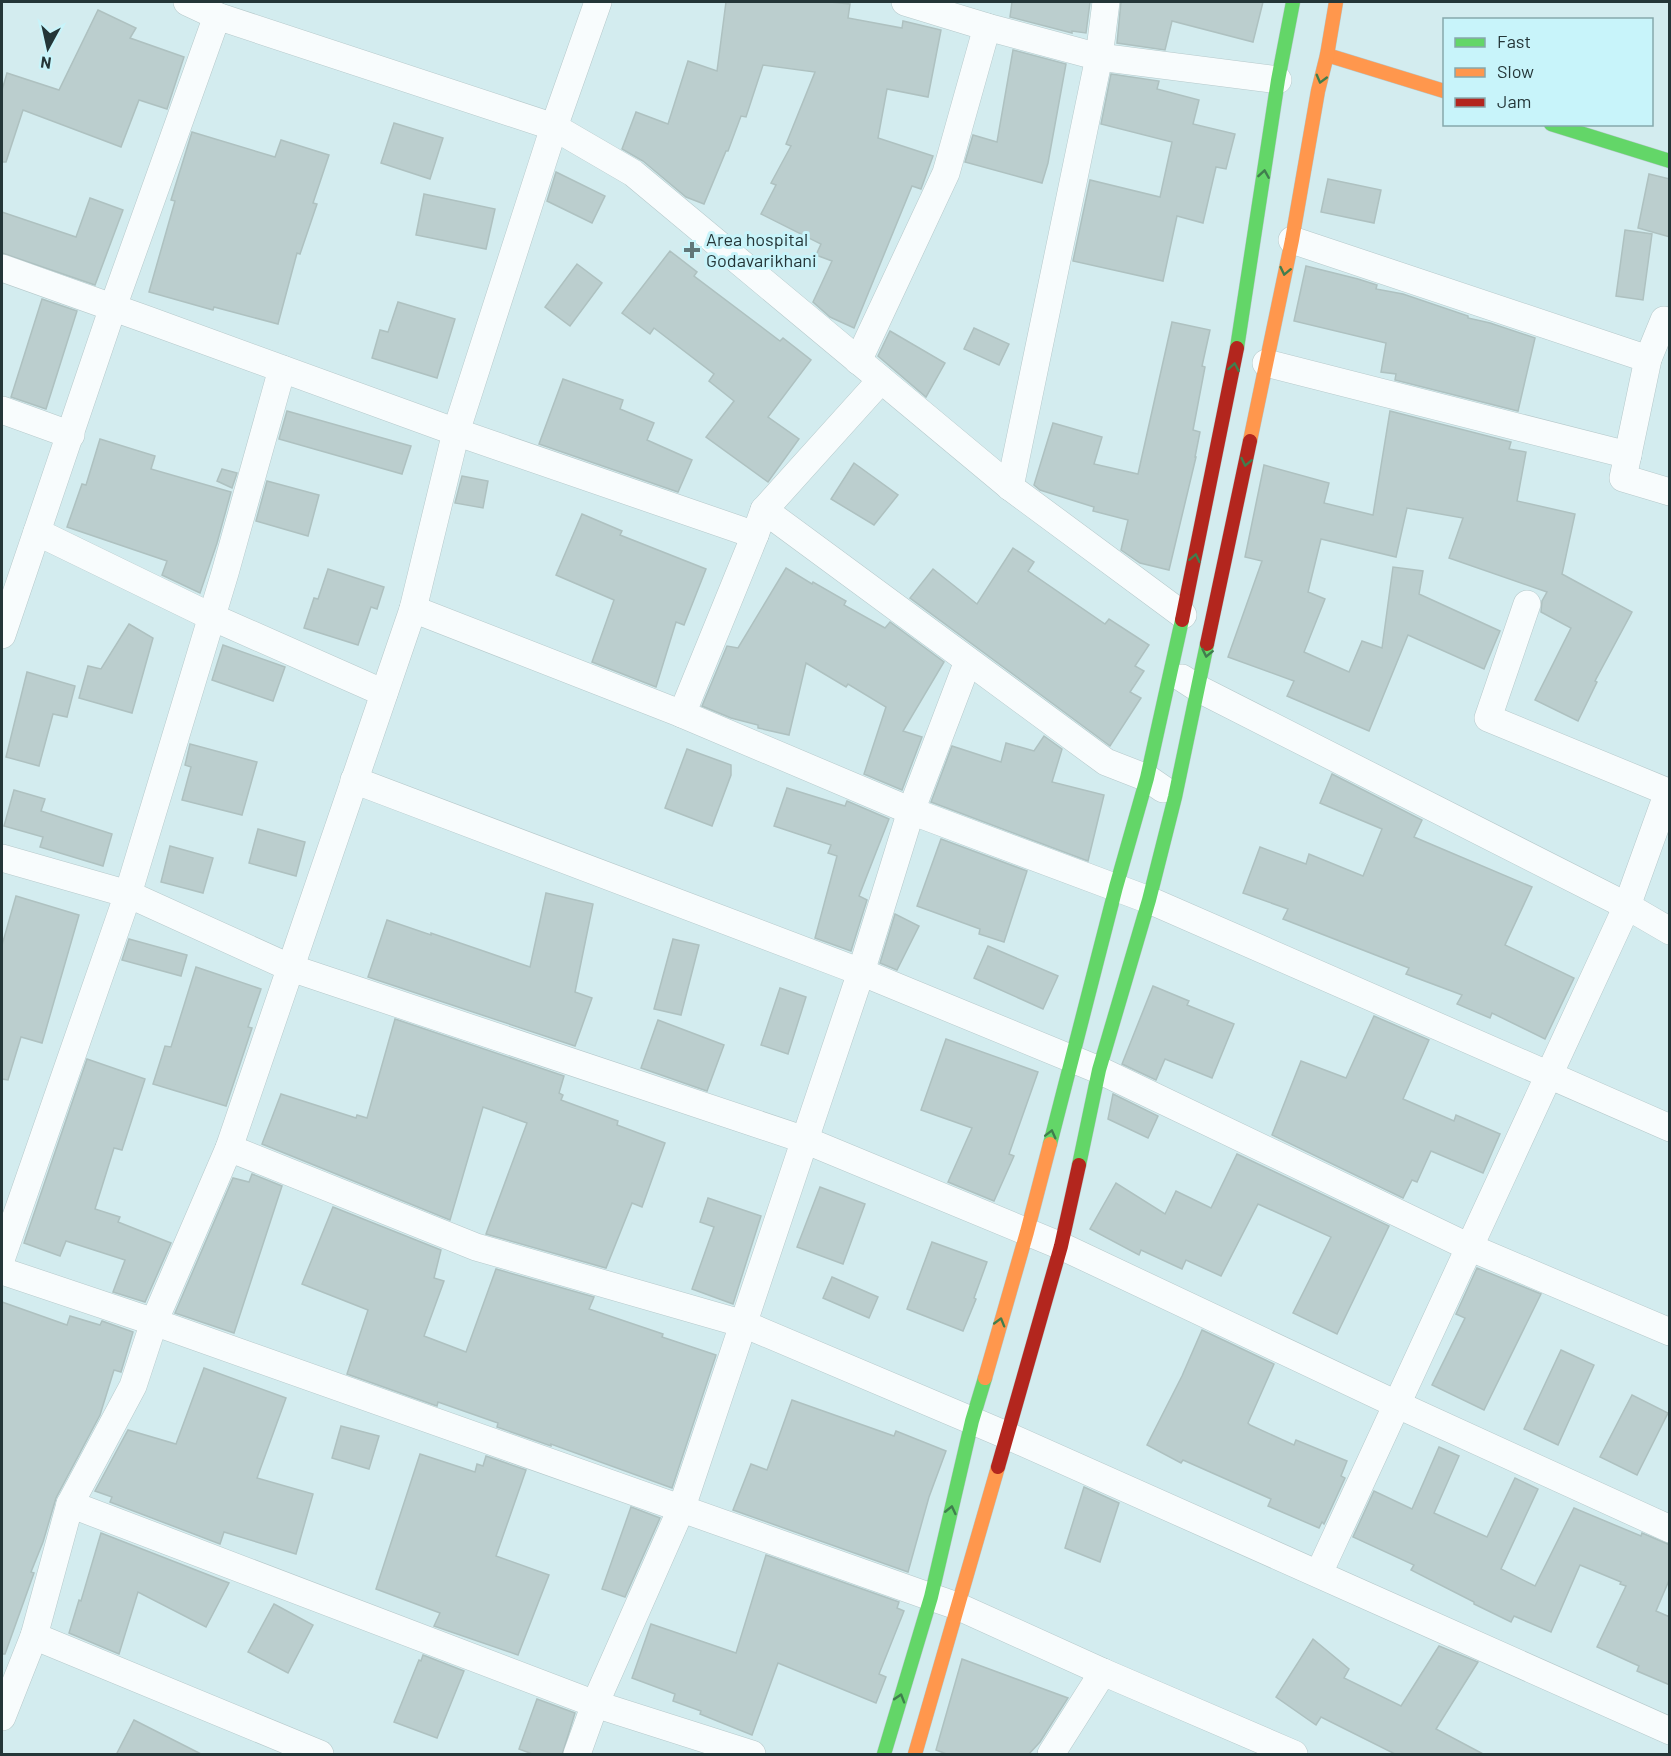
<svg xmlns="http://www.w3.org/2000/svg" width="1671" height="1756" font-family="Barlow,sans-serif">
<rect width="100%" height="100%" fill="#d3ecef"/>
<g fill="#bbcece" stroke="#aec1c0" stroke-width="1.5">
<path d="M726,2H830L850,4L848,18L902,28L903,21L941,30L928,97L887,89L878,138L933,156L921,189L912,186L854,328L830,317L813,302L832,261L816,255L821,244L761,214L776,185L771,183L791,146L786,144L815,72L763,65L746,117L741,116L728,151H726L704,204L686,197L643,161L622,149L636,112L668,124L688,61L717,71Z"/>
<path d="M1012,2H1090L1086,33L1072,31V33L1010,17Z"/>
<path d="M1121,2H1263L1253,42L1172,21L1165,50L1117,43Z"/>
<path d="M98,10L136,28L130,38L184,57L167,109L139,100L121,147L23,110L6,162H2V90L7,73L59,90Z"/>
<path d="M1013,50L1066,64L1048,163L1042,183L965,162L973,135L997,142Z"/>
<path d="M1111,74L1159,81L1157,89L1199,100L1193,124L1235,134L1226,169L1216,167L1203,223L1177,216L1163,281L1073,261L1090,180L1160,197L1172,142L1101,124Z"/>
<path d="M394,123L443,138L430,179L381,163Z"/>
<path d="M192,132L275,157L281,140L329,155L313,203L317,204L300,254L297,253L278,324L214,307L213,310L149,292L175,201L171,200Z"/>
<path d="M556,172L605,196L592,223L547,201Z"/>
<path d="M1649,174L1670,179V237L1638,228Z"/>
<path d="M1328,179L1381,190L1374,223L1321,212Z"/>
<path d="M424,194L495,209L486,249L416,235Z"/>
<path d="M90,198L123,210L95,285L2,253V212L76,237Z"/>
<path d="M1625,230L1652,234L1643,300L1616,296Z"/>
<path d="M670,251L697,272L694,276L780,341L783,338L811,360L768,417L799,439L768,482L706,437L734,401L709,381L714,374L654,328L650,334L622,313Z"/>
<path d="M577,264L602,283L570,326L545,307Z"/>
<path d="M1306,266L1358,279L1377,285L1376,289L1403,294L1468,316V318L1490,323L1535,338L1518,411L1395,380L1396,374L1381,372L1386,343L1294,321Z"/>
<path d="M42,299L77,311L46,409L11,397Z"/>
<path d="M398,302L455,319L437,378L372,358L380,330L388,332Z"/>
<path d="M1172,322L1210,330L1202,366L1205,367L1193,430L1200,432L1195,457H1196L1169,570L1140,563L1121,550L1128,520L1093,511L1094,507L1040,490L1034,485L1053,423L1102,437L1094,464L1138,474Z"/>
<path d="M974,328L1009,344L999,365L964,349Z"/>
<path d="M890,331L945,363L926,397L878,356Z"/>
<path d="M563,379L623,400L620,409L654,423L647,440L692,460L678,492L539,444Z"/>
<path d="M287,411L411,446L402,474L279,439Z"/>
<path d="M1390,411L1511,442L1509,449L1526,452L1517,501L1575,514L1562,574L1632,612L1595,681L1597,682L1578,721L1535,700L1571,628L1541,612L1542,601L1547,592L1449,558L1463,518L1407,508L1396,557L1321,539L1308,592L1325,599L1304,652L1349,672L1362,641L1382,648L1393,567L1423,571L1419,594L1500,631L1484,669L1408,635L1369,731L1287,696L1294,681L1228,657L1262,561L1245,557L1264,465L1329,483L1324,503L1373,515Z"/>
<path d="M100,439L155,456L151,469L231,492L217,543L200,593L162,575L167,561L67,527L82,484L86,485Z"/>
<path d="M854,463L898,495L874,525L831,499Z"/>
<path d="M222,469L237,473L232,488L217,481Z"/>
<path d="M462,476L488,481L483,508L455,503Z"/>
<path d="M267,481L319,495L308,536L256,521Z"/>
<path d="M582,514L622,531L620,535L706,569L684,625L676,622L656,687L592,662L614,600L556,575Z"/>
<path d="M1013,548L1034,562L1028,571L1105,624L1109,619L1149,645L1135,666L1144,671L1130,692L1141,698L1110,746L910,598L933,569L977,604Z"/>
<path d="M786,568L812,584L813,582L846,601L844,605L885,628L890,622L944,662L903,731L922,737L902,790L864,774L886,707L848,684L846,687L806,663L789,735L758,728V725L731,718L702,706L727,646L738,648Z"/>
<path d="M328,569L384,587L377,609L371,607L358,645L304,628L314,598L318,599Z"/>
<path d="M129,624L153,638L132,713L79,698L88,666L101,669Z"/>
<path d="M223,645L285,667L273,701L212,680Z"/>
<path d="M27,672L75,686L67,717L53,714L39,766L6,757Z"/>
<path d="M1044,736L1062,749L1052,782L1104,795L1088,861L931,802L952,746L1001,762L1006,743L1034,751Z"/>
<path d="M190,744L257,762L242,815L182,800L191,767L185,765Z"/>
<path d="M687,749L731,765V775L712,826L665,808Z"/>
<path d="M1332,774L1422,820L1414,837L1532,887L1505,945L1574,978L1545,1039L1492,1013L1490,1018L1457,1004L1462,995L1406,974L1409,968L1283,919L1288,909L1243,893L1260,847L1306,864L1309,854L1363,876L1382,829L1320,803Z"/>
<path d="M787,788L845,806L847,801L889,819L859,896L867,900L851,951L815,938L837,856L828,853L831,845L774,826Z"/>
<path d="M14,790L45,799L41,811L112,834L103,866L40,847L43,837L4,826Z"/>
<path d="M258,829L305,842L296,876L249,863Z"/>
<path d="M941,839L1027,871L1004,942L979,934L980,929L917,906Z"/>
<path d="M170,846L213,858L203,893L161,882Z"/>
<path d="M546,893L593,904L575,992L592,998L575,1046L368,977L387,920L431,935V933L530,967Z"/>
<path d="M16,896L79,915L42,1043L21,1037L8,1080L2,1079V945Z"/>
<path d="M895,914L919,926L897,970L880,963Z"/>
<path d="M129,939L187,955L181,976L122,960Z"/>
<path d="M673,939L699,945L681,1015L654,1009Z"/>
<path d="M988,946L1058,976L1043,1009L974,978Z"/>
<path d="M196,967L261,989L248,1027L252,1028L226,1106L153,1084L165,1046L171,1047Z"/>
<path d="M1153,986L1189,1001L1187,1005L1234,1024L1212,1078L1165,1059L1156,1080L1122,1064Z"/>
<path d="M780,988L806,997L788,1054L761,1045Z"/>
<path d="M1374,1016L1429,1040L1403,1099L1454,1121L1456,1115L1500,1134L1483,1173L1431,1151L1417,1182L1412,1180L1403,1198L1272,1135L1301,1061L1346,1078Z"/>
<path d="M395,1019L564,1076L559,1093L563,1095L561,1100L618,1121L617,1125L665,1143L642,1207L632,1203L606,1268L486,1234L527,1123L483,1107L450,1220L262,1144L281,1094L356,1118L357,1115L367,1118Z"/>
<path d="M658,1020L724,1045L707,1091L641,1068Z"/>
<path d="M946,1039L1038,1072L1009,1154L1014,1156L994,1201L948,1182L972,1128L921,1110Z"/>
<path d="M87,1059L145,1079L122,1150L114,1148L95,1209L120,1217L118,1222L171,1243L145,1302L113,1292L125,1260L66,1241L60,1256L24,1243Z"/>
<path d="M1113,1094L1158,1116L1148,1138L1108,1119Z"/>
<path d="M1237,1154L1389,1226L1337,1334L1293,1313L1331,1237L1258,1204L1221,1276L1186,1260L1182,1269L1141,1250L1139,1255L1090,1229L1116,1183L1165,1214L1176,1191L1211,1208Z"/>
<path d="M252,1174L282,1186L234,1333L175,1313L233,1178L249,1182Z"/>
<path d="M820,1187L865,1204L843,1264L797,1247Z"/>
<path d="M708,1198L761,1216L733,1304L692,1289L714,1227L700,1222Z"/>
<path d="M333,1207L441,1250L434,1278L444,1281L424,1336L466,1352L496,1269L594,1297L589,1309L663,1334L662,1337L716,1355L672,1488L551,1444V1446L497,1427L498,1423L438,1402L437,1406L347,1374L368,1310L302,1284Z"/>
<path d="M932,1242L987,1262L974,1298L976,1299L963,1331L907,1309Z"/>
<path d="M1477,1268L1541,1294L1484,1410L1432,1385L1465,1318L1456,1314Z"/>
<path d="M832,1277L878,1297L869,1318L823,1298Z"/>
<path d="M2,1302L67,1325L70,1316L100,1325L102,1321L133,1332L121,1372L114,1370L100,1415L56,1498L43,1542L31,1572L34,1573L5,1654H2Z"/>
<path d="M1202,1330L1274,1364L1248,1423L1250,1425L1294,1445L1296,1440L1347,1461L1341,1476L1345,1478L1324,1524L1322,1522L1319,1528L1268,1506L1271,1499L1183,1460L1181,1463L1147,1445L1182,1376Z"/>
<path d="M1561,1350L1594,1365L1558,1445L1524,1429Z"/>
<path d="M204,1368L286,1398L257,1478L313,1494L296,1554L224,1532L220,1544L110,1502L112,1497L95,1491L128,1430L176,1444Z"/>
<path d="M1632,1395L1668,1413L1637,1475L1600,1457Z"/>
<path d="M792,1400L894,1436L896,1431L946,1451L929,1497L908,1572L733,1510L751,1464L767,1470Z"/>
<path d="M341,1426L379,1436L369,1469L332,1458Z"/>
<path d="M1439,1447L1459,1456L1434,1513L1487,1537L1515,1478L1538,1489L1501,1569L1535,1586L1574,1508L1641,1536L1642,1533L1670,1545V1578L1656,1611L1670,1617V1685L1637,1671L1639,1666L1597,1647L1626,1586L1620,1584L1621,1582L1580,1565L1551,1632L1514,1616L1511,1622L1474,1604V1602L1411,1570L1414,1565L1353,1537L1374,1491L1412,1509Z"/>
<path d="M420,1454L475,1472L477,1464L483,1466L486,1456L526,1470L496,1556L549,1575L518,1655L434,1626L440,1613L376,1589Z"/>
<path d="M1084,1487L1119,1503L1100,1562L1065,1548Z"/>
<path d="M631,1507L660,1518L625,1597L602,1589Z"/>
<path d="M101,1533L229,1583L206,1627L138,1592L119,1654L69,1633L79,1600L81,1601Z"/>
<path d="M766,1555L899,1602L897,1608L904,1611L879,1674L886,1677L876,1703L778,1663L752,1735L700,1714L701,1711L673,1701L675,1694L632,1678L651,1624L736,1653Z"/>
<path d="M274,1604L313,1625L288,1673L248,1652Z"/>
<path d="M1313,1639L1349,1669L1344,1678L1401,1706L1439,1646L1478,1662L1436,1729L1485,1755H1397L1321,1717L1316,1725L1276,1697Z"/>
<path d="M423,1655L464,1671L437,1738L394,1722L419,1660L421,1661Z"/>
<path d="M962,1659L1068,1698L1040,1742L1028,1755H949L936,1750Z"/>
<path d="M537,1699L575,1713L562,1755H535L519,1749Z"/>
<path d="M134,1720L203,1755H116Z"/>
</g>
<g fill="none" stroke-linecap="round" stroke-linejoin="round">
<g stroke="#b6c9cb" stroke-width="28">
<g id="street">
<path d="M187,2L217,16"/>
<path d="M905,2L987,27L1099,57L1278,80"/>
<path d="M1292,240L1648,359L1664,320L1670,322"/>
<path d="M2,268L148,320L456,432L755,535L682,714"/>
<path d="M1648,359L1623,478L1670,492"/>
<path d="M858,361L946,173L987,27"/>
<path d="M1266,363L1628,455"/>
<path d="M2,410L71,435"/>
<path d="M1010,487L1099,57L1106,2"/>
<path d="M764,510L881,380"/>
<path d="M37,532L212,617L384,693"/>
<path d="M755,535L764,510L1106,762L1147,778L1163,789"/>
<path d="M413,609L682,714L911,811L1149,900L1670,1128"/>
<path d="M2,635L113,307L217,16L554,127L633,173L1010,487L1183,615"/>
<path d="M1182,678L1199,689L1627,906L1670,931"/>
<path d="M354,780L861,972L1099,1070L1469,1247L1670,1332"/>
<path d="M2,858L128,894L291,968L805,1140L1061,1246L1396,1404L1670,1529"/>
<path d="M229,1148L476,1247L744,1324L1006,1435L1670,1731"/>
<path d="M2,1257L128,894L225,573L282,369"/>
<path d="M2,1271L154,1322L931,1597L957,1606L1103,1672"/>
<path d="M70,1504L595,1704L752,1754"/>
<path d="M1319,1573L1627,906L1668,792L1488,718L1527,604"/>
<path d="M34,1636L320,1754"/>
<path d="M2,1717L34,1636L70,1504L133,1386L154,1322L229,1148L413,609L456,432L554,127L598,2"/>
<path d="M577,1754L595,1704L682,1507L861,972L911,811L968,661"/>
<path d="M1051,1754L1103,1672L1294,1754"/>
</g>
</g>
<g stroke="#b6c9cb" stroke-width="15">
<g id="fast">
<path d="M1551,124L1670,161"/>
<path d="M1237,348L1278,80L1293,2"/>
<path d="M1050,1144L1116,887L1147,778L1182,620"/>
<path d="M1079,1165L1099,1070L1149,900L1175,797L1207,644"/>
<path d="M884,1754L931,1597L972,1421L985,1378"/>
</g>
</g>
<g stroke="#b6c9cb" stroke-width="15">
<g id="slow">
<path d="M1327,55L1444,91"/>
<path d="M1250,441L1292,240L1318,91L1327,55L1336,2"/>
<path d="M985,1378L1027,1232L1050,1144"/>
<path d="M915,1754L998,1467"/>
</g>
</g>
<g stroke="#b6c9cb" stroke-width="15">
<g id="jam">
<path d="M1182,620L1237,348"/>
<path d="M1207,644L1250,441"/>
<path d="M998,1467L1061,1246L1079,1165"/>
</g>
</g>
<use href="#street" stroke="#f8fcfd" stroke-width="27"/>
<use href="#fast" stroke="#63d668" stroke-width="14"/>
<use href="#slow" stroke="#ff974d" stroke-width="14"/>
<use href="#jam" stroke="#b3261e" stroke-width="14"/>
</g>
<defs><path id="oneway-chevron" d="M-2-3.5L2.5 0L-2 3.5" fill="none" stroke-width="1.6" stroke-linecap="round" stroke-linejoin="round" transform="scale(1.5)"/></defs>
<g stroke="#407e4e">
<use href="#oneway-chevron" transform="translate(1321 79) rotate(105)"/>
<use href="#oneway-chevron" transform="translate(1264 174) rotate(-81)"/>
<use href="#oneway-chevron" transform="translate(1285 271) rotate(102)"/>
<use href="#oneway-chevron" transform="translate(1234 367) rotate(-80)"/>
<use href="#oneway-chevron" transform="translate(1246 462) rotate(102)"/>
<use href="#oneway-chevron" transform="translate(1195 558) rotate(-78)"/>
<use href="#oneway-chevron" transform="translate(1207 653) rotate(102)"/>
<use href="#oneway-chevron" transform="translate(1051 1134) rotate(-76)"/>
<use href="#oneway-chevron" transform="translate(1000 1322) rotate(-74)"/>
<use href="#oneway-chevron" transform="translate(951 1510) rotate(-77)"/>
<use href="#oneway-chevron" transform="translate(900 1698) rotate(-73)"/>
</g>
<path fill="#617678" stroke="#c8f4fa" stroke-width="2" d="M689 241h6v6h6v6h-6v6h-6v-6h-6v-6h6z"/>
<g text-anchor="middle" stroke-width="6" stroke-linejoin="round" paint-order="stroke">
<g font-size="18" fill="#243638" stroke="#c8f4fa" text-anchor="start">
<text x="706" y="246">Area hospital<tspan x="706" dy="21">Godavarikhani</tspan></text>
</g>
</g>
<rect width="1671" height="1756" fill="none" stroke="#243638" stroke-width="6"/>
<rect x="1443" y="18" width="210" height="108" fill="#c8f4fa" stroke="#86a8ac" stroke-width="1.5"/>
<rect x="1455" y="38" width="30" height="9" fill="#63d668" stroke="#86a8ac" stroke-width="1.5"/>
<text x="1497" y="48" font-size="18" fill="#243638">Fast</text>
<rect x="1455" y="68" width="30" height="9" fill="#ff974d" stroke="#86a8ac" stroke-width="1.5"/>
<text x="1497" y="78" font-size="18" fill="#243638">Slow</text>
<rect x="1455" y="98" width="30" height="9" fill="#b3261e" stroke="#86a8ac" stroke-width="1.5"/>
<text x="1497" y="108" font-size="18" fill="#243638">Jam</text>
<g transform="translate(48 48) rotate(188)" stroke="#c8f4fa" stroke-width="4.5" paint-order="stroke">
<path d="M0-4.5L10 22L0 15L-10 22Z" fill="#243638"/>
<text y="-9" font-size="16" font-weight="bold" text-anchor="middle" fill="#243638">N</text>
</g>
</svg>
